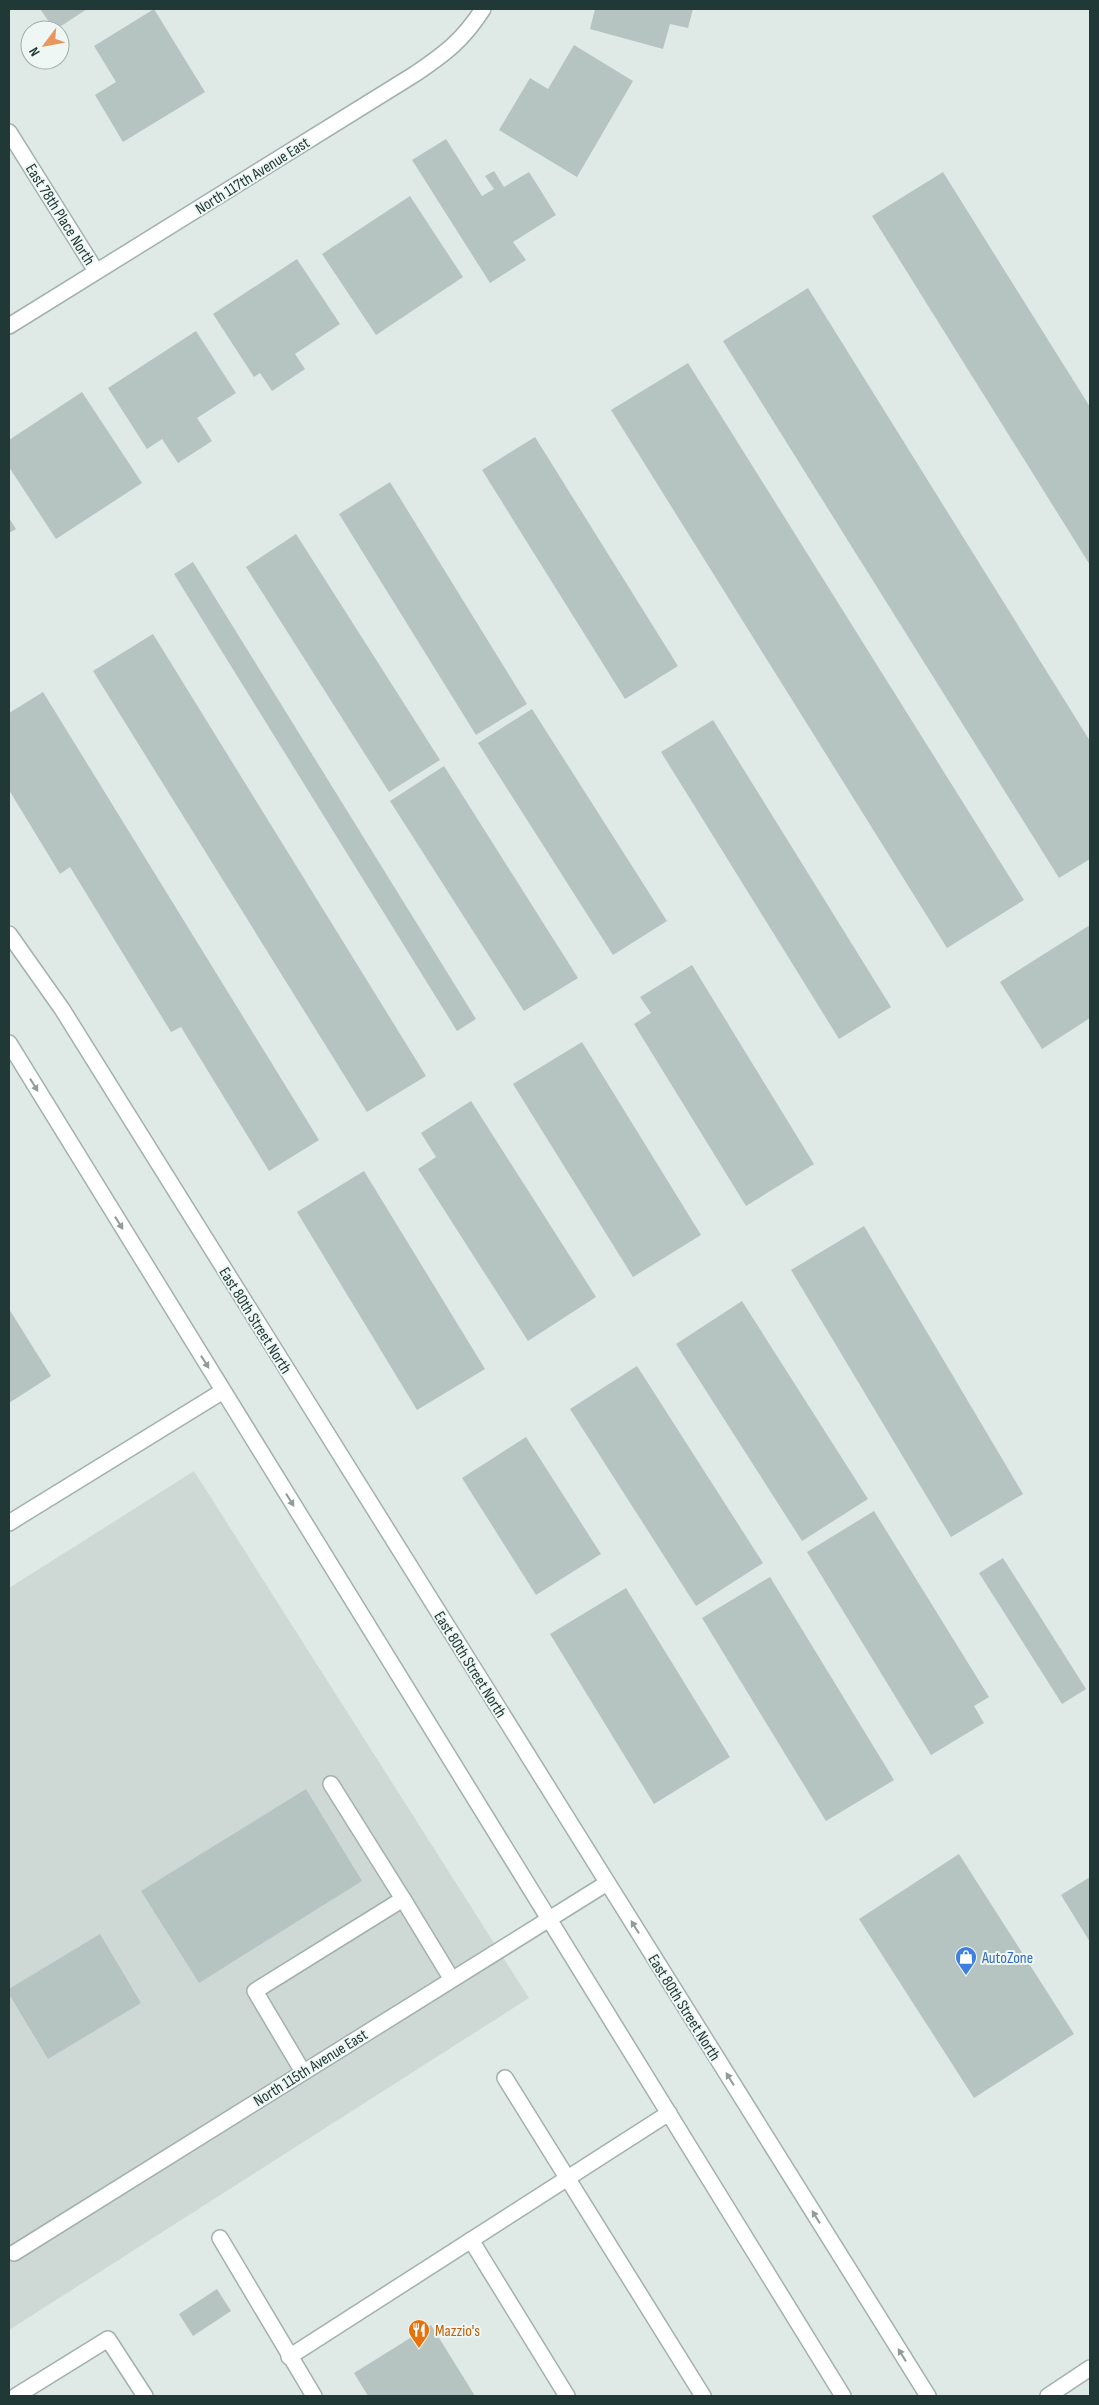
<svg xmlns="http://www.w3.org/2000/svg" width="1099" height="2405" font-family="'Sofia Sans Condensed',sans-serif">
<rect width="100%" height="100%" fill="#dfeae7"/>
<path fill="#ced9d6" d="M194,1471L529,1998L9,2330V1588Z"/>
<g fill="#b5c4c0">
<path d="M40,9H87L55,30Z"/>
<path d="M154,9L205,92L123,142L95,95L116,82L94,46Z"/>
<path d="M595,9H693L688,28L670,24L663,49L590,29Z"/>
<path d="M574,45L633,81L577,177L499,130L530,78L548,89Z"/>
<path d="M446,139L482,196L494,189L485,176L494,171L504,187L529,172L556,215L513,242L526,260L490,283L412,160Z"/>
<path d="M943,172L1090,407V565L872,216Z"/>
<path d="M410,196L463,277L376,335L322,254Z"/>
<path d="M297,259L340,324L295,354L305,369L272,391L260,373L254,377L213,314Z"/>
<path d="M808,288L1090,741V859L1059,878L723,341Z"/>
<path d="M196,331L236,393L197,418L212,441L178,463L162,439L147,449L108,388Z"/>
<path d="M688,363L1024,900L947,948L611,410Z"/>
<path d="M82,392L142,483L56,539L9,467V440Z"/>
<path d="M535,437L678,666L625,699L482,470Z"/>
<path d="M390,482L527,704L476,735L339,514Z"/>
<path d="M9,518L16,529L9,533Z"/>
<path d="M296,534L440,760L389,792L246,567Z"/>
<path d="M193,562L476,1019L457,1031L174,574Z"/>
<path d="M153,634L426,1076L367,1112L93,671Z"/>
<path d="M43,692L319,1140L269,1171L181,1027L171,1032L70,867L60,874L9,790V713Z"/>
<path d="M532,709L667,921L613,955L478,743Z"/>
<path d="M713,720L891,1007L839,1039L661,752Z"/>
<path d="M444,766L578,978L524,1011L390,801Z"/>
<path d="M1090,925V1018L1042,1049L1000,982Z"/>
<path d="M692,965L814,1164L746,1206L634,1024L651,1013L640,997Z"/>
<path d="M582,1042L701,1235L633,1277L513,1084Z"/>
<path d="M471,1101L596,1297L528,1341L418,1169L436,1157L421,1133Z"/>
<path d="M364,1171L485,1369L417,1410L297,1212Z"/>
<path d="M864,1226L1023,1494L951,1537L791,1270Z"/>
<path d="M742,1301L868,1499L802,1541L676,1344Z"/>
<path d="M9,1309L51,1376L9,1403Z"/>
<path d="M637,1366L763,1563L696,1606L570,1409Z"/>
<path d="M526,1437L601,1554L536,1595L462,1478Z"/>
<path d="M874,1511L989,1697L974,1706L984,1723L931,1755L807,1552Z"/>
<path d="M1003,1558L1086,1689L1062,1704L979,1573Z"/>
<path d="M770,1577L894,1780L826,1821L702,1618Z"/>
<path d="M626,1588L730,1757L654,1804L550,1634Z"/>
<path d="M306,1789L362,1881L199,1983L141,1891Z"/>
<path d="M959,1854L1074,2034L974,2098L859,1919Z"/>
<path d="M1090,1877V1942L1061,1895Z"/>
<path d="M100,1934L141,2003L48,2059L9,1994V1989Z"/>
<path d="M217,2289L231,2311L193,2336L179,2314Z"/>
<path d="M431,2325L475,2396H368L354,2373Z"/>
</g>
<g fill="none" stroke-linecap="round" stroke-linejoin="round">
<g stroke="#a2b1ae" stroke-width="18">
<g id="service">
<path d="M9,1523L223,1391"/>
<path d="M331,1784L403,1899"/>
<path d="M303,2072L255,1991L403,1899L451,1978"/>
<path d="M505,2078L703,2396"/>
<path d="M220,2238L314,2396"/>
<path d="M471,2240L567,2396"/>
<path d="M289,2357L669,2113"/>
<path d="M16,2396L108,2339L145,2396"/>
</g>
</g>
<g stroke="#a2b1ae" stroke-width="18">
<g id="minor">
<path d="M9,132L96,271"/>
<path d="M9,326L415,74C446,53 463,40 483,9"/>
<path d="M9,934L62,1009L928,2396"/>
<path d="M9,1043L843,2396"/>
<path d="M14,2253L607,1883"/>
</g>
</g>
<g stroke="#a2b1ae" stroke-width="18">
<path id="tertiary" d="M1048,2396L1090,2368"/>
</g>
<use href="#service" stroke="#fff" stroke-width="15"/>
<use href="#minor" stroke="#fff" stroke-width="15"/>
<use href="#tertiary" stroke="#fff" stroke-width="15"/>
</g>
<defs><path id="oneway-solid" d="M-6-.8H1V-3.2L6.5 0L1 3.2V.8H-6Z" transform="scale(1.25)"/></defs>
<g fill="#909c9a">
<use href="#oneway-solid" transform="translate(34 1085) rotate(58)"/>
<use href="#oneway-solid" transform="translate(119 1223) rotate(58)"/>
<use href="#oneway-solid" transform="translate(205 1362) rotate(58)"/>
<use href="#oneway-solid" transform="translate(290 1500) rotate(58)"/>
<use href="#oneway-solid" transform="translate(635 1927) rotate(-122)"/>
<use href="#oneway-solid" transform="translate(730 2079) rotate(-122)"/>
<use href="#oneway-solid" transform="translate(816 2217) rotate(-122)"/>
<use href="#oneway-solid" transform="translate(902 2355) rotate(-122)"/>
</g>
<defs>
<g id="shop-pin" transform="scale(1.125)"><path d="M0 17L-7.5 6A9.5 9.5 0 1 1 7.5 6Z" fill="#3f7fe0" stroke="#eff7f4"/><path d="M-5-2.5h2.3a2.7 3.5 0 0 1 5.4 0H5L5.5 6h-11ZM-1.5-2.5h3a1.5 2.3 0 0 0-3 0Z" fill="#fff"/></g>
<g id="restaurant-pin" transform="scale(1.125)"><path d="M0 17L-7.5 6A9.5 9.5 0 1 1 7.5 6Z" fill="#e8710a" stroke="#eff7f4"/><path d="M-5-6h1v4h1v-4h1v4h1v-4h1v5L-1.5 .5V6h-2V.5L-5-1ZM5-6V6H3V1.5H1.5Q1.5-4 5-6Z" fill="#fff"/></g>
</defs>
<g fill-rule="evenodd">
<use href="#shop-pin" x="966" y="1957"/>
<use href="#restaurant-pin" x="419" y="2330"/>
</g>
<g text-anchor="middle" stroke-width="4" stroke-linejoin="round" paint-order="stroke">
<g font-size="16" fill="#213936" stroke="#eff7f4">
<text transform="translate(252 175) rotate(-32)" y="6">North 117th Avenue East</text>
<text transform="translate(61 214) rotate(58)" y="6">East 78th Place North</text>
<text transform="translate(256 1320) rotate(58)" y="6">East 80th Street North</text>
<text transform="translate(471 1664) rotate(58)" y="6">East 80th Street North</text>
<text transform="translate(685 2007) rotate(58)" y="6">East 80th Street North</text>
<text transform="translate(310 2067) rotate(-32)" y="6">North 115th Avenue East</text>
</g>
<g font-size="16" fill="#366cbe" stroke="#eff7f4" text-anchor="start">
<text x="982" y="1963">AutoZone</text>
</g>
<g font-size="16" fill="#c56008" stroke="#eff7f4" text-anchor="start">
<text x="435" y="2336">Mazzio's</text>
</g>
</g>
<rect width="1099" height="2405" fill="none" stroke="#213936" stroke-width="20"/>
<g transform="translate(45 45) rotate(238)"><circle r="24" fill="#eff7f4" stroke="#9daba8"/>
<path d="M0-4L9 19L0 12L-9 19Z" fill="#ea955d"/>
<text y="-8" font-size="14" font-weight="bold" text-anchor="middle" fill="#213936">N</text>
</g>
</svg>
